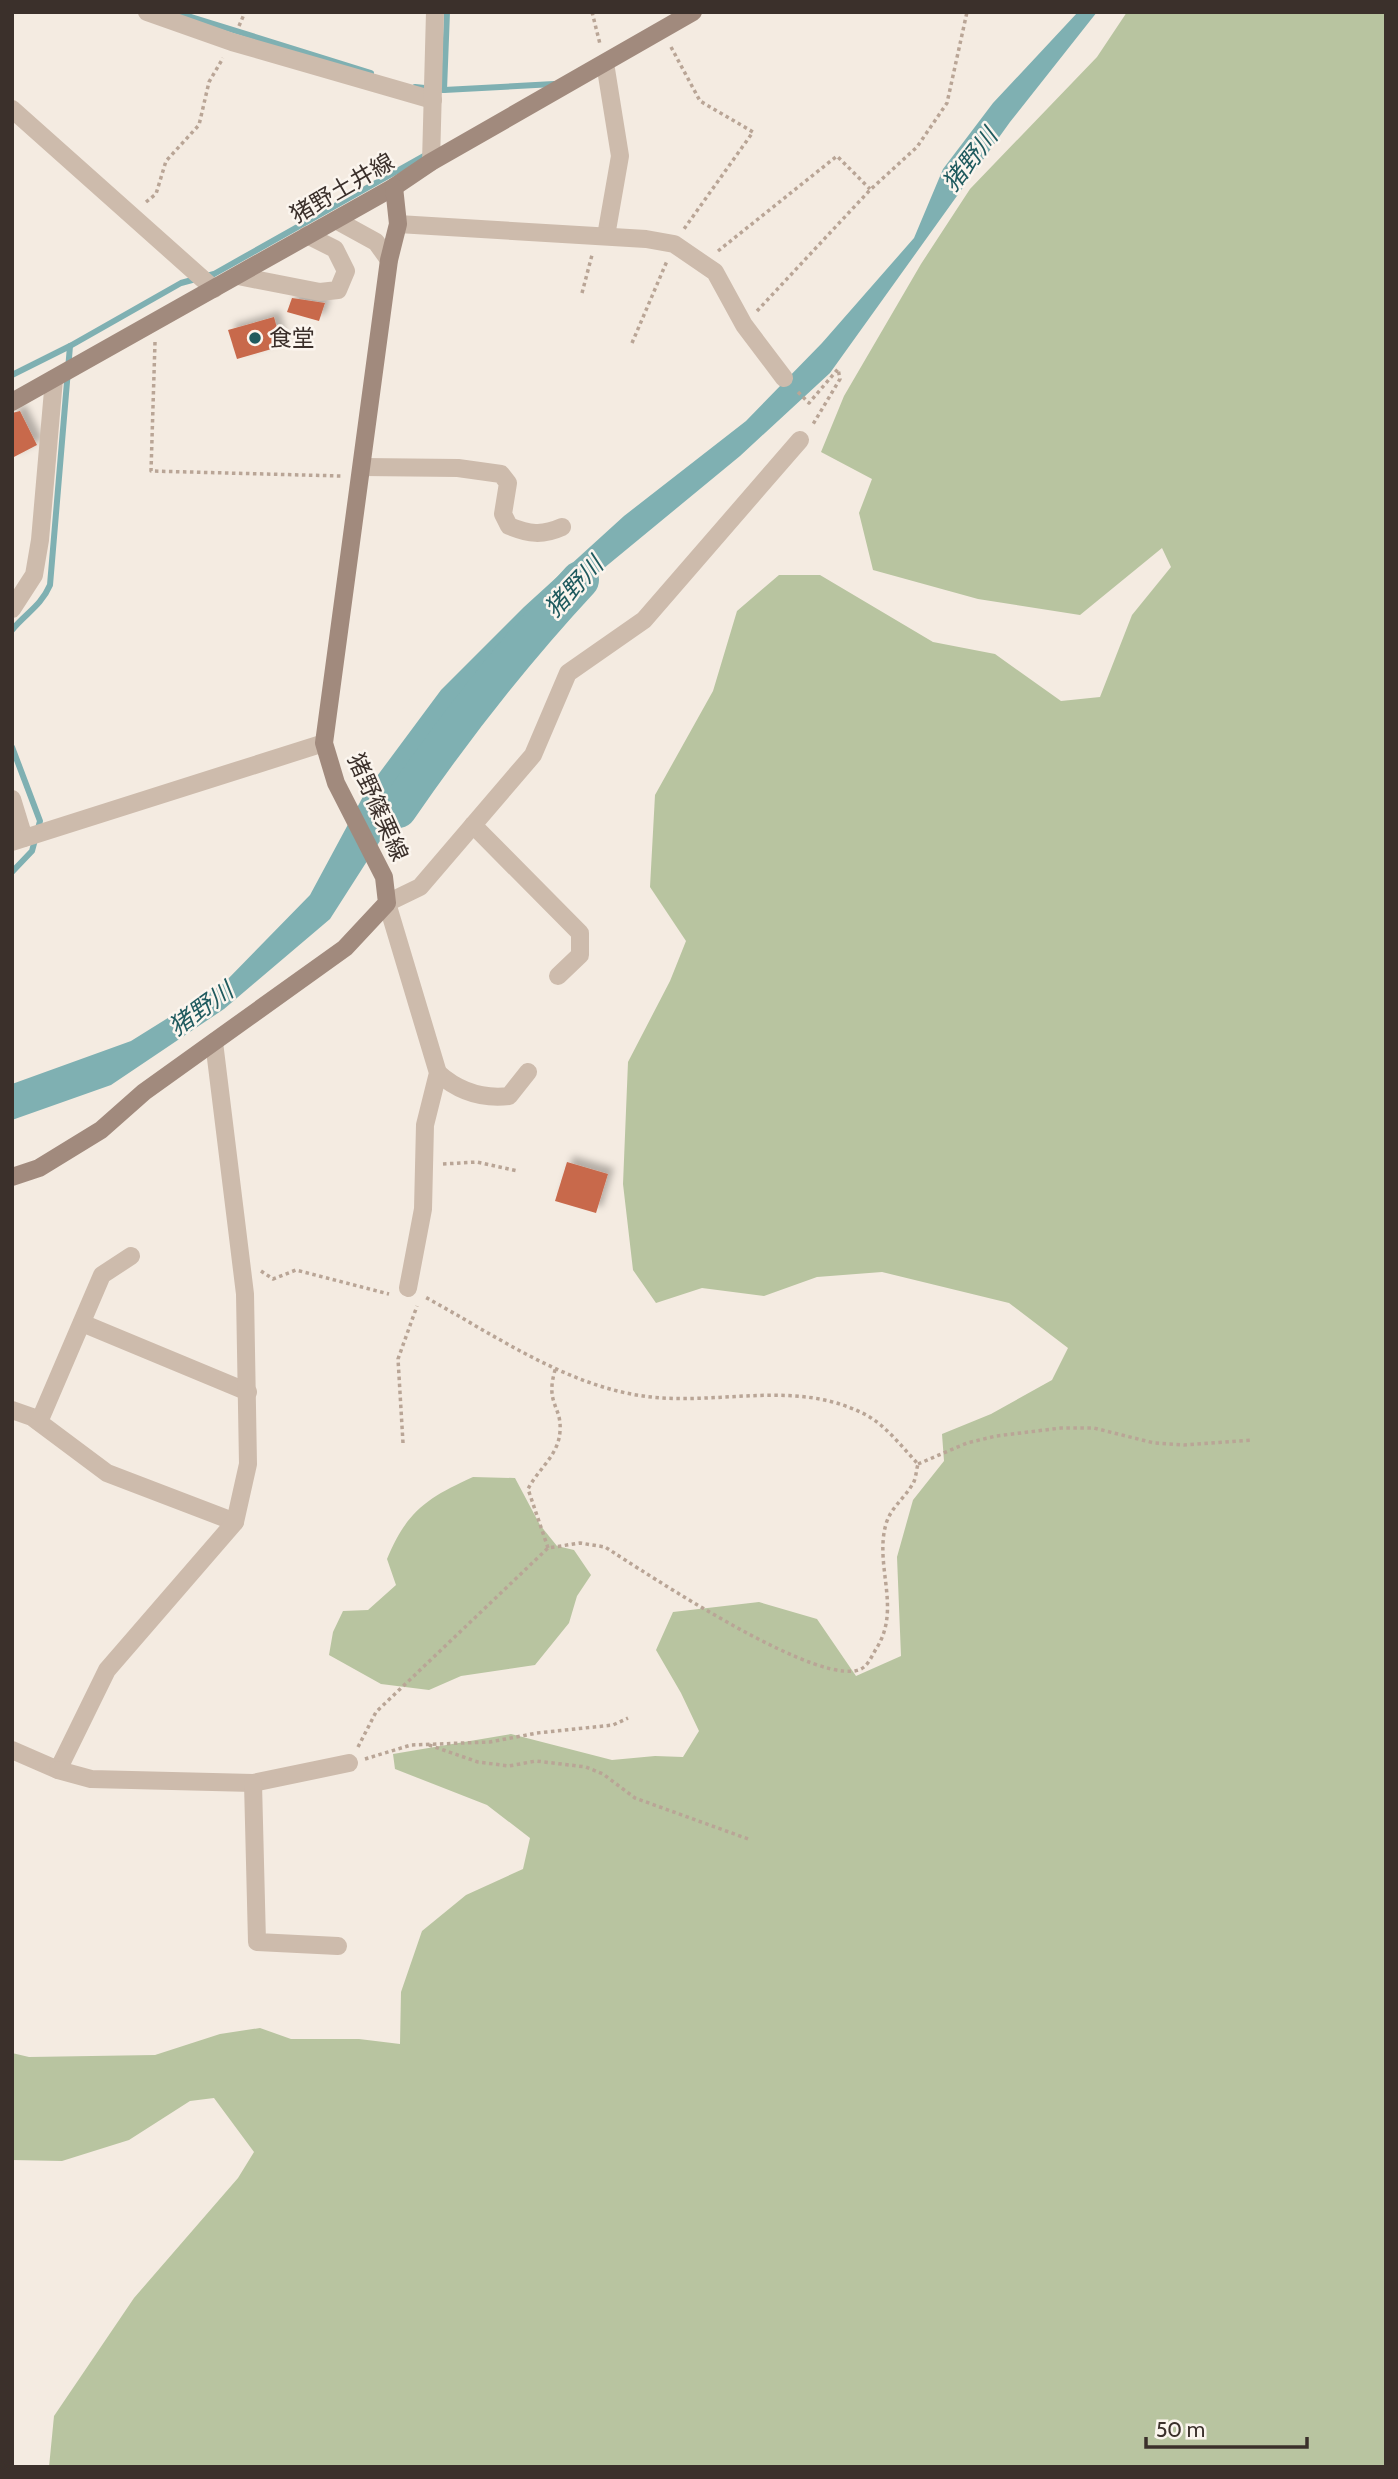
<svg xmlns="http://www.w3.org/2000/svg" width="1398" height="2479" font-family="Cabin,'Noto Sans JP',sans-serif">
<defs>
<filter id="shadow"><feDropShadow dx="6" dy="-6" stdDeviation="3.5" flood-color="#0004"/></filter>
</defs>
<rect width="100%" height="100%" fill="#f4ebe1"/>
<g fill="#b8c4a0">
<path d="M1127,12H1386V2467H49L54,2416L134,2298L238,2178L254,2152L214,2098L190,2101L129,2140L62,2161L12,2160V2053L29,2057L155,2055L220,2034L260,2028L291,2039H359L400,2044L401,1992L422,1931L466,1895L523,1869L530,1838L487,1805L395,1769L393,1754L511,1734L612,1760L655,1756L683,1757L699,1731L681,1693L656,1650L673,1612L759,1602L817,1619L856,1676L901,1656L897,1557L913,1500L944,1461L942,1434L991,1414L1052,1380L1068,1348L1009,1303L882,1272L817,1277L764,1296L702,1288L656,1303L633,1270L623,1184L628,1062L670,981L686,941L650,887L655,795L713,691L737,611L779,575H820L933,642L995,654L1061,701L1100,697L1132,615L1171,567L1162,548L1080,615L978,599L873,570L859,513L872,479L821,452L844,396L921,264L970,189L1097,57Z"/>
<path d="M473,1477L515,1478L540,1525L557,1546L574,1550L591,1575L577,1596L569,1623L535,1665L461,1676L429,1690L381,1684L329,1655L333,1632L343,1611L368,1610L396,1585L387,1559C407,1511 427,1498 473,1477Z"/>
</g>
<path fill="#7fb0b2" d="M1078,12H1097L1010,122L830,373L740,456L547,615L426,769L330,919L224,1009L111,1085L12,1120V1084L131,1041L224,983L310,895L366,791L441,690L524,607L624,516L746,421L822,343L914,238L943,169L993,103Z"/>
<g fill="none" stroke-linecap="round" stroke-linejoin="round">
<g stroke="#7fb0b2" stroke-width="6">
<path d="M175,12L371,73"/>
<path d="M415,87L444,90L554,84"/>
<path d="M444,90L447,12"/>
<path d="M12,375L70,346"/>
<path d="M12,630C26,613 41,606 50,585L70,346L181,283L214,274L429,153"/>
<path d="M12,747L40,821L32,851L12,872"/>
</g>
<path stroke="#7fb0b2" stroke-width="38" d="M398,809C453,729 514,651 580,580"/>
</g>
<g fill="#c8694b" filter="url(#shadow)">
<path d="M292,298L325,303L319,321L287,312Z"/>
<path d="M274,317L282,346L237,359L228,330Z"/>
<path d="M20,411L37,445L12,458V413Z"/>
<path d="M567,1162L608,1174L596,1213L555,1201Z"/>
</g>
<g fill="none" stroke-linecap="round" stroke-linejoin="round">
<g stroke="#b9a596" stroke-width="3.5" stroke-dasharray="3.5 3.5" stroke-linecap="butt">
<path d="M592,12L600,44"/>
<path d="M239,26L245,12"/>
<path d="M671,47L700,101L753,132L684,229"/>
<path d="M146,202L156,194L166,161L199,125L209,82L223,58"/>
<path d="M718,251L837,156L870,189"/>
<path d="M582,293L592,255"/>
<path d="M757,311L870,190L917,147L947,103L967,12"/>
<path d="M155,342L151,471L341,476"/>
<path d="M632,343L667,261"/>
<path d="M798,392L809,403L838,369L840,379L812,426"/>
<path d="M443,1164L477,1162L518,1171"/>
<path d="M261,1271L273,1279L296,1270L389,1294"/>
<path d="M403,1443L398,1359L417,1306"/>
<path d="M918,1464L967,1443L996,1436L1061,1428H1094L1154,1443L1184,1445L1252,1440"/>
<path d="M548,1548L528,1489C538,1469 559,1455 560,1431C562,1405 544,1404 556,1367"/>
<path d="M429,1745L478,1762L509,1766L536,1761L586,1767L603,1774L635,1798L751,1840"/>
<path d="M358,1747L376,1712L548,1548L580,1543L605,1547C643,1571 829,1696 864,1667C869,1663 873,1654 876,1649C902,1609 874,1566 886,1524C891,1507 904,1499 912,1485C916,1480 916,1471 918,1464C903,1448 887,1427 868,1416C797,1377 718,1407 643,1396C565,1385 493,1334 425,1297"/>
<path d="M365,1759L411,1745L490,1742L537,1733L613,1725L628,1718"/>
</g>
<g stroke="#cdbbac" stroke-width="18">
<path d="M147,12L232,42L433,100"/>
<path d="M605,63L620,156L606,236"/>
<path d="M12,109L214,289"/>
<path d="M431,162L435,12"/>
<path d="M336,220L376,242L389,260"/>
<path d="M398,224L646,239L674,244L715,272L744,325L784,378"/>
<path d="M238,276L320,292L338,290L346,271L335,249L307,235"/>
<path d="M363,467L458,468L501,474L508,483L503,514L509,526C529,534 542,536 562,527"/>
<path d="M12,609L34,575L40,540L54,379"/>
<path d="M12,799L24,838"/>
<path d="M473,825L580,933V955L558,976"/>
<path d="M12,842L324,743"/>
<path d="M438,1073C459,1092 482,1099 509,1096L528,1072"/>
<path d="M408,1288L423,1209L425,1125L438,1073L387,903L420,887L533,755L568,673L644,620L800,440"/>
<path d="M82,1323L248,1392"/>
<path d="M12,1410L32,1417L107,1473L235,1522"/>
<path d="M39,1422L102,1275L131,1256"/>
<path d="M12,1750L58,1770L107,1670L235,1522L248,1464L245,1294L214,1042"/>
<path d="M58,1770L91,1779L253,1783L349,1763"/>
<path d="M253,1783L257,1942L338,1946"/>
</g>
<g stroke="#a18a7d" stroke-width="18">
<path d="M12,402L394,187L431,162L693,12"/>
<path d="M12,1177L39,1168L101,1130L144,1092L345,948L387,903L384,877L336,783L324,743L389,260L398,224L394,187"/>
</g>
</g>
<circle fill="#1f5a5e" stroke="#fbf5ee" stroke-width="2.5" cx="255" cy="338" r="7"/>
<g text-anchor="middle" stroke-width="5" stroke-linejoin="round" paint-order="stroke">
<g font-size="23" fill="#3b302b" stroke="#fbf5ee">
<text transform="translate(342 188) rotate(-30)" y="8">猪野土井線</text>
<text transform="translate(378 807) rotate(66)" y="8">猪野篠栗線</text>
</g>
<g font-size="23" fill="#3b302b" stroke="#fbf5ee" text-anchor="start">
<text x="269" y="346">食堂</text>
</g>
<g font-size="24" font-style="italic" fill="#1f5a5e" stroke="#fbf5ee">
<text transform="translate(970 160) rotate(-52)" y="8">猪野川</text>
<text transform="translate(574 587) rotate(-47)" y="8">猪野川</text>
<text transform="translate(201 1009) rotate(-36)" y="8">猪野川</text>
</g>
</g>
<rect width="1398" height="2479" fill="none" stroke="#3b302b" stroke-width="28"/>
<path d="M1146 2437v10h161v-10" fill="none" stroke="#3b302b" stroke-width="3.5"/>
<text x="1156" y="2437" font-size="21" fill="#3b302b" stroke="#fbf5ee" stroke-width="5" paint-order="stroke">50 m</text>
</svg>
